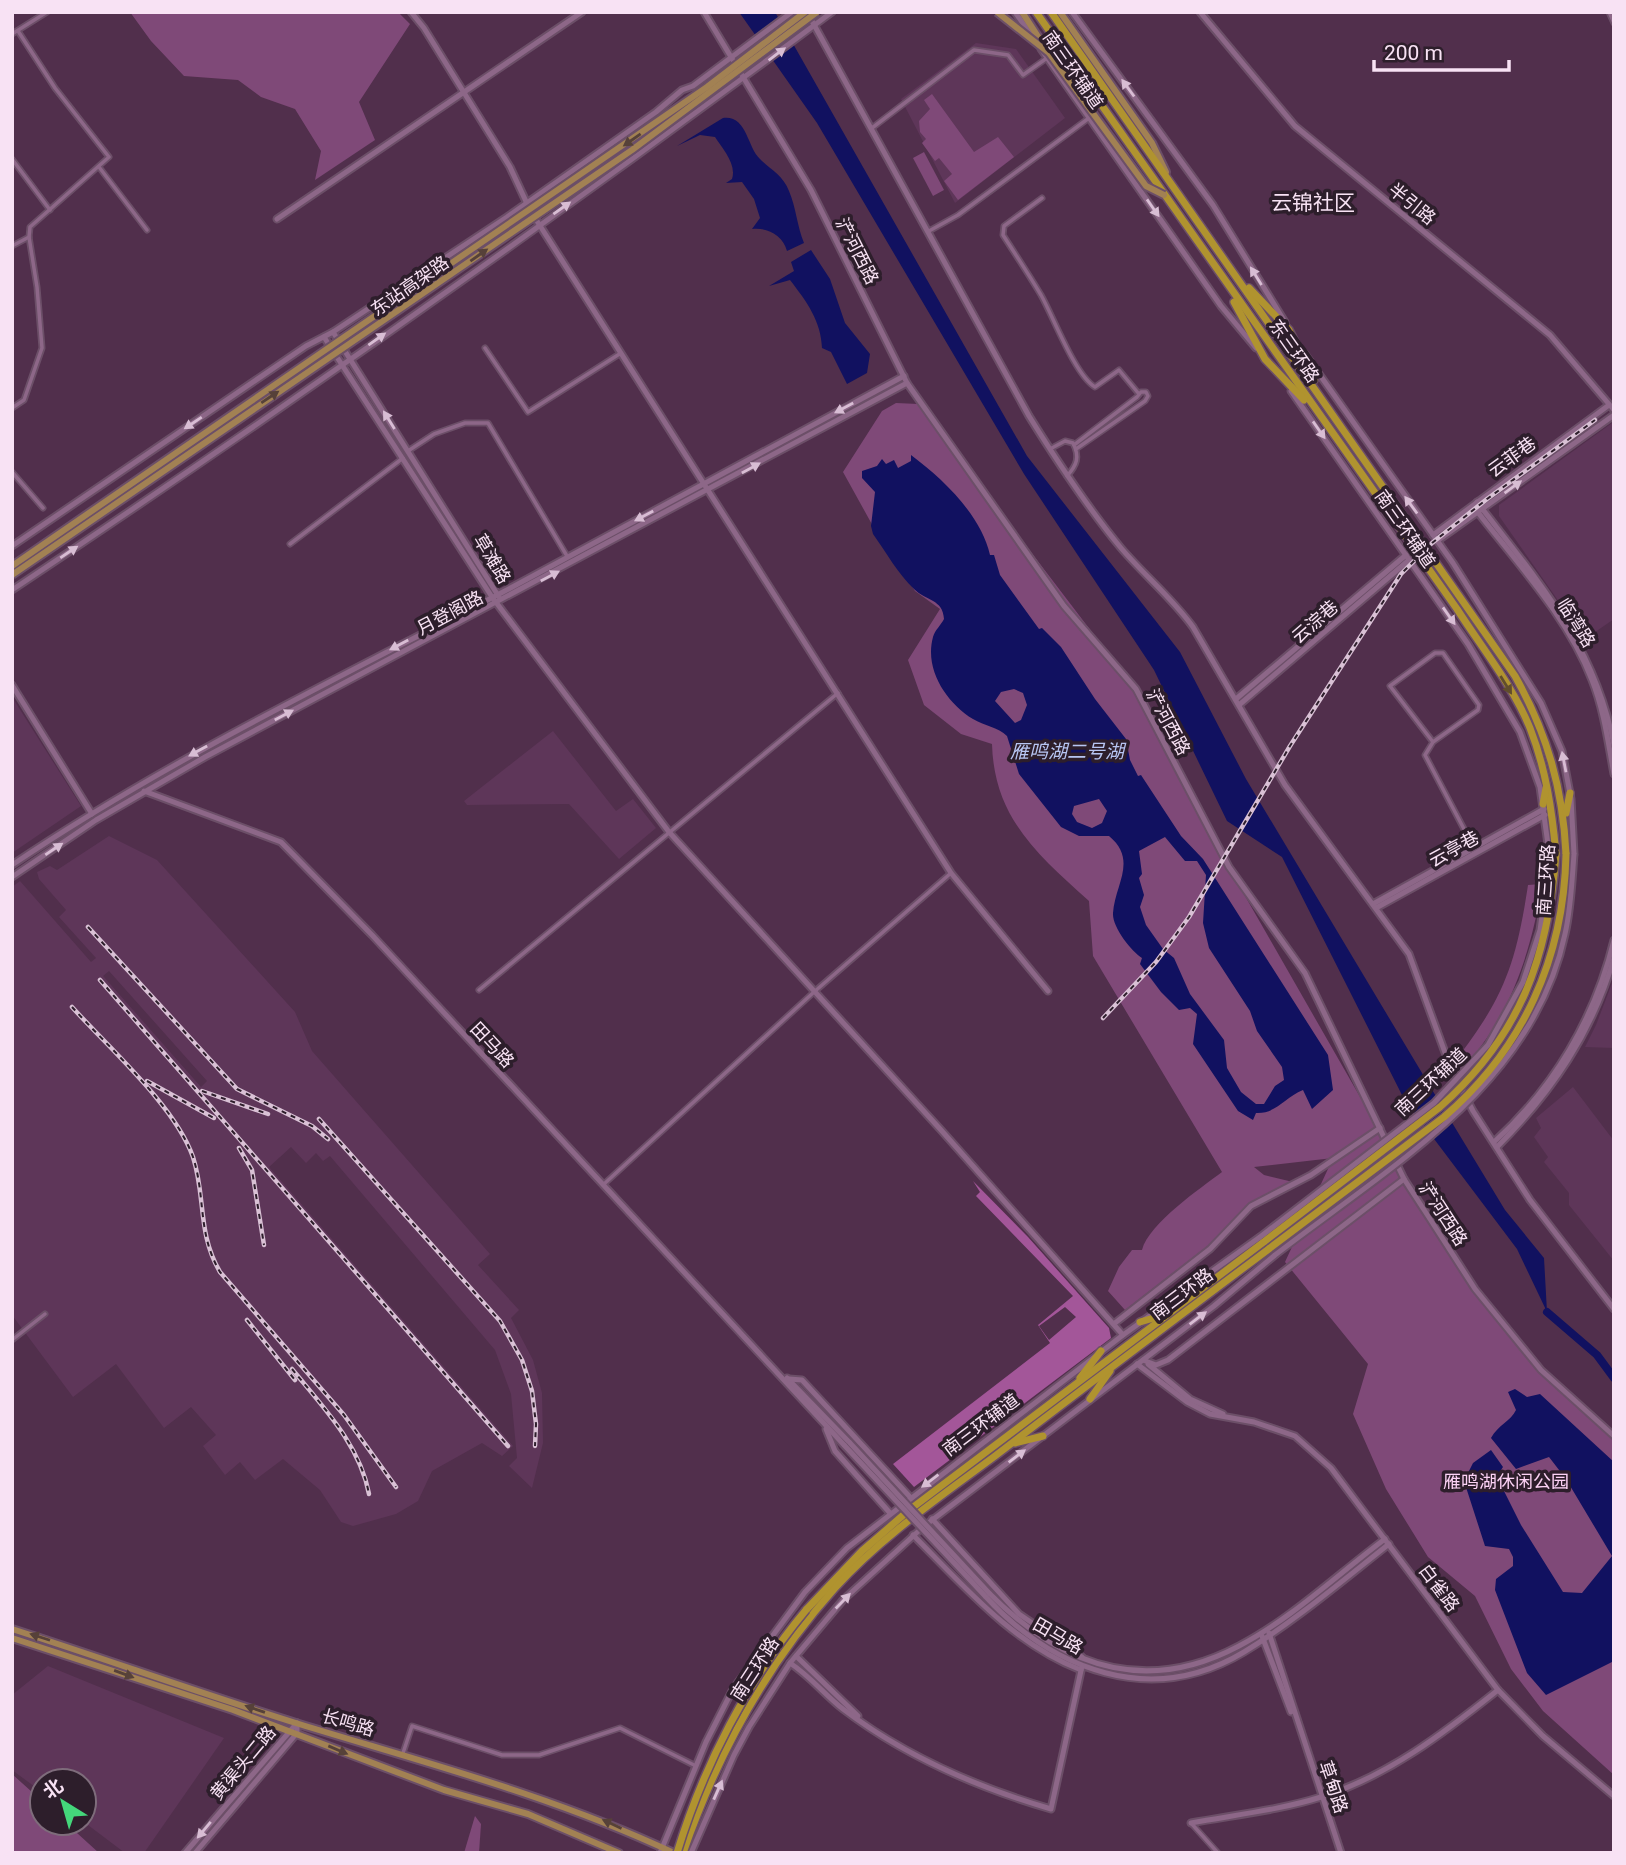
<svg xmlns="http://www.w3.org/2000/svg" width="1626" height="1865" font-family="Roboto,'Noto Sans SC',sans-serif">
<rect width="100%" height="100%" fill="#512f4c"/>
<g fill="#5e3659" fill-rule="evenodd">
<path d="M976,43L1016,49L1065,118L955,203L901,99Z"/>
<path d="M1612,423L1614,619L1585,639L1499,516V505Z"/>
<path d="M12,697L81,806L12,853Z"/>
<path d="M553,731L616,811L633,799L656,828L619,859L569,804L467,805L464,801Z"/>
<path d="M109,836L157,860L295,1012L312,1051L490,1254L478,1265L519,1310L511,1318L533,1360L542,1393L543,1443L532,1488L509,1466L517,1458L511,1394L495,1350L330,1156L323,1161L316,1153L306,1163L291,1147L269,1167L513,1446L502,1456L482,1443L432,1471L418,1501L396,1514L353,1526L341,1522L320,1490L283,1459L255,1480L240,1462L225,1475L203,1446L216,1435L191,1407L164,1428L116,1364L73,1397L12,1315V887L20,881L91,962L96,958L59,917L66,910L39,879L37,872L50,866L57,870ZM109,971L207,1081L201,1087L103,976Z"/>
<path d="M1614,978V1048L1585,1047L1596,1025Z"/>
<path d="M1573,1087L1614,1141V1261L1569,1205V1193L1544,1162L1548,1157L1534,1137L1541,1128L1536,1118Z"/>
<path d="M48,1666L224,1738L144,1853H125L84,1822V1781H42V1792L12,1770V1695Z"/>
</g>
<g fill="#7f4978">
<path d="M130,12H398L410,24L359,102L375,140L315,180L321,151L295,109L261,97L238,80L184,76L151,41Z"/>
<path d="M932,94L974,152L998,137L1014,157L958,200L944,181L952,174L939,158L935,161L922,143L926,139L920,132L919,121L930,109L924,100Z"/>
<path d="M924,152L944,190L933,196L913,158Z"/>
<path d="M896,403L918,404L1133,686L1229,868L1430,1219L1475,1288L1541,1370L1614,1436V1775L1543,1711L1511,1669L1475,1596L1428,1557L1386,1489L1353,1414L1368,1364L1285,1262L1333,1158L1254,1167L1264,1175L1293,1182L1248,1205L1209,1245L1125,1310L1108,1291L1119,1267L1132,1250H1142C1149,1223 1201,1188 1222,1172L1093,956L1089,901C1038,855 994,818 992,744L961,734L924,705L908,660L940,609L915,591L874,528L843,472L882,411Z"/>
<path d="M1542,884C1532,950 1509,1023 1459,1071L1455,1061C1504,998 1516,964 1528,885Z"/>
<path d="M12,1774L42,1801V1823H66L99,1853H12Z"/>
<path d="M475,1816L481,1824L479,1853H464Z"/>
</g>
<path fill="#a35699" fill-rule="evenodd" d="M973,1181L1028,1237L1109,1328L1111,1338L914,1487L893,1464L1050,1343L1038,1325L1073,1296L976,1196L980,1192ZM1065,1307L1076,1317L1049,1340L1039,1326Z"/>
<g fill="#111160" fill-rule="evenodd">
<path d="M739,12H775L1027,456L1180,652L1246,779L1434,1093L1505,1210L1544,1258L1547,1312L1517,1249L1404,1099L1282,857L1227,821L1154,670L1024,474L817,123Z"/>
<path d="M723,118C747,115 747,147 760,159C771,170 783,175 789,191C796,207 797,226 804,243L787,251C783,235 767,227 752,229L760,218L754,199L742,182L726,183L732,179C737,164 722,148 715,137L700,135L677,146Z"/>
<path d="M811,250L830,279L845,323L870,354L867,373L847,384L831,352L822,348C821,321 807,302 790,280L769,286L794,271L791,262Z"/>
<path d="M911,455C943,479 981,515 990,555H994L1000,575L1039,629L1042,628L1061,647L1095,699L1126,739L1130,760L1138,776L1141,775L1181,836L1203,859L1328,1055L1333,1090L1312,1109L1303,1090C1284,1098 1276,1114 1256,1113L1253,1120L1238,1111L1193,1044L1197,1014L1190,1008L1179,1010L1161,992L1140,964L1142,958C1131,951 1112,927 1113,913C1115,884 1138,860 1109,836H1079L1061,827L1019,774L1007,736C998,727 984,726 973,719C947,703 924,670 933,637C935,630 941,625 944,619C943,599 926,601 914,589C898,574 886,552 873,534L871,526L875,492L862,478V471L877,466L882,459L886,464L894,460L898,468L911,461ZM1014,689L1023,693L1027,705L1021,720L1015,723L995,701L1001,692ZM1099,799L1107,811L1102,823L1092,828L1077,822L1072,814L1074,806ZM1165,837L1185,861H1197L1206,875L1203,923L1209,948L1250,1011L1257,1031L1282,1067L1284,1080L1275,1086L1264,1104H1256L1241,1092L1227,1068L1224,1040L1190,994L1174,958L1163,949L1146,925L1140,907L1144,895L1139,878L1142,874L1139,851Z"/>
<path d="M1515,1389L1527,1397L1540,1394L1614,1462V1661L1546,1695L1527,1673L1495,1590L1496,1579L1513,1566V1557L1509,1549L1485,1546L1464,1481L1473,1463L1491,1450L1503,1467L1497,1476L1500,1483L1521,1525L1563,1592L1582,1593L1612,1556L1566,1479L1549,1457L1516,1469L1491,1438C1498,1425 1511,1421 1516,1410L1508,1392Z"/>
</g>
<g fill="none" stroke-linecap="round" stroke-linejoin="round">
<path stroke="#111160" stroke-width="8" d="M1547,1312L1597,1355L1614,1378"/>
<g stroke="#6c4f68" stroke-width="7">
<g id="street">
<path d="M1609,12L1614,23"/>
<path d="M12,34L47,12"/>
<path d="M872,128L974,50L1008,55L1023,75L1047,58"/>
<path d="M12,159L50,210"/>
<path d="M99,167L147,230"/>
<path d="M1042,198L1004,226L1003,235C1016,255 1029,275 1041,295C1054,318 1075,375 1095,387L1119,370L1139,394"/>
<path d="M929,231L958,215L1089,118"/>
<path d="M12,246L29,237"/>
<path d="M485,348L528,412L621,353"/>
<path d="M12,408L24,400L42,348L37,287L29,237L30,227L109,157L55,88L18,31"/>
<path d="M1074,445L1137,397L1141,392H1146L1148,396L1145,401L1076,449"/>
<path d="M1050,449L1065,441L1073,443C1080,457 1077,465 1067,476"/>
<path d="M408,451L434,434L465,423H488L567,556"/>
<path d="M12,472L43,508"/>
<path d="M290,544L403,458"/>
<path d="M1433,742L1478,710L1479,705L1443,653H1435L1390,686L1433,742L1425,755L1474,848"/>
<path d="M479,990L838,693"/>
<path d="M604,1184L814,992L951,873"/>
<path d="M12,1340L45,1314"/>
<path d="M403,1753L412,1726L502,1755H539L620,1728L696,1766"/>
<path d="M1191,1823L1218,1853"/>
</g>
</g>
<g stroke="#6c4f68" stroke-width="9">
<g id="secondary">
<path d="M411,12L424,28L510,167L530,210L951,873L1048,991"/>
<path d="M704,12L811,190L907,383L1064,606L1136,689L1229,867L1305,973L1404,1179L1430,1219L1475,1289L1541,1370L1614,1436"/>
<path d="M807,12L1029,416C1057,461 1087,507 1121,548C1144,575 1172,598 1193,627L1285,785L1409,954L1451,1069L1473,1111L1530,1200L1614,1309"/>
<path d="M1015,12L1033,38"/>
<path d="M1072,12L1213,205L1285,322"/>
<path d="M1200,12L1295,126L1550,335L1614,410"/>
<path d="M1041,49L1221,306L1256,348"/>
<path d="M277,219L582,12"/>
<path d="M333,332L499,597"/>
<path d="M324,337L492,597L669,832L941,1130L1123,1335"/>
<path d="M1305,354L1453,563L1541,703L1562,751L1571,799L1574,854"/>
<path d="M1291,391L1468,644L1520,732L1540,787L1550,859"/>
<path d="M1477,502C1537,580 1595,645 1614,745"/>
<path d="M1473,506C1515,561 1567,615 1592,680C1604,710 1608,742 1614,774"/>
<path d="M1433,535L1609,405"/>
<path d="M1437,541L1614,415"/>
<path d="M12,546L306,346L333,332L507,217L656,112L682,90L693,86L792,12"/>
<path d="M12,590C290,405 564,212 832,12"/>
<path d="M12,685L92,814"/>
<path d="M1236,699L1406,555"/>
<path d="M1239,705L1409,560"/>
<path d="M144,791L281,842L372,935L845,1446"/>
<path d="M12,865C168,760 337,679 503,592C637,521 770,448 904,376"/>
<path d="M12,877L96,820L205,757L907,383"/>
<path d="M1373,904L1544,809"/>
<path d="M1376,908L1545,815"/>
<path d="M1494,1142C1554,1088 1595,1018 1614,940"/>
<path d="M1497,1147C1552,1092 1592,1033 1614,958"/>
<path d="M1115,1323L1210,1249L1251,1206L1311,1175L1380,1128"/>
<path d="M1143,1360L1156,1365L1168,1360L1404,1179"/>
<path d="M1137,1364L1187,1402L1210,1414L1254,1422L1295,1436L1331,1468L1498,1690L1543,1736L1614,1796"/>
<path d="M1148,1364L1190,1399L1223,1414"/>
<path d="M787,1378L850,1443"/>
<path d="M789,1379L802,1380L910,1497"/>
<path d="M826,1429L835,1451L890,1513"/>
<path d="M932,1519L1019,1614L1082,1657"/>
<path d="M913,1535C965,1587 1012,1643 1081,1670"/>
<path d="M989,1593C1060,1665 1143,1697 1239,1646C1291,1619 1338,1574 1385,1539"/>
<path d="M985,1596C1053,1670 1151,1708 1244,1652C1295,1621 1342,1581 1389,1544"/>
<path d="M1269,1633L1341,1853"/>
<path d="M1262,1636L1291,1712"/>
<path d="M796,1656L858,1716"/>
<path d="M790,1663C810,1676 825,1695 843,1709C906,1757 976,1787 1051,1809L1082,1666"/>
<path d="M1191,1823C1234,1815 1280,1810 1321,1797C1388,1776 1444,1733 1498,1690"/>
<path d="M185,1853L297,1723"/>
<path d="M195,1853L297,1733V1723"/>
<path d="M660,1853L706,1742L733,1689L805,1592L847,1548L1123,1335L1260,1237"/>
<path d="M691,1853L734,1755L749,1727L790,1663L843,1600L923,1527L1214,1306L1275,1255"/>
</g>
</g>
<g stroke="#6c4f68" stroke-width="10">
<g id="primary">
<path d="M1022,12L1048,52"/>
<path d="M1060,12L1152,143L1166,172"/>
<path d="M12,1629C108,1660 203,1694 299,1724C426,1763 553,1796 674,1853"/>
<path d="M12,1638L233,1710L444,1790L528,1814L619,1853"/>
</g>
</g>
<g stroke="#6c4f68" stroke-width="10">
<g id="highway">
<path d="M1036,12L1457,609C1482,648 1513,686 1530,728C1546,769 1552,811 1556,854"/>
<path d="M1051,12L1515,676C1547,733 1563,789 1566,854"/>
<path d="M1249,288L1289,330L1314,380"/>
<path d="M1234,302L1265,359L1304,400"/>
<path d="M1543,804L1546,788"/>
<path d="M1566,813L1570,793"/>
<path d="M1140,1322L1164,1315"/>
<path d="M1080,1378L1101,1351"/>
<path d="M1090,1399L1110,1371"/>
<path d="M1015,1443L1043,1436"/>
<path d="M806,1610L862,1551L908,1511L1265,1241"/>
<path d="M683,1853C717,1755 766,1665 835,1588C881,1537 940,1497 995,1456C1086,1386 1178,1317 1270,1248"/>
</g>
</g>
<use href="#street" stroke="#8d6788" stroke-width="3.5"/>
<use href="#secondary" stroke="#8d6788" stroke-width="5"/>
<use href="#primary" stroke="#a28153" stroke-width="6"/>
<use href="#highway" stroke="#b0932f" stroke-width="7"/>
<g stroke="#d9c1d5" stroke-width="4.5">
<g id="rail">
<path d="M88,927L237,1089L312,1126L328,1139"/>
<path d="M100,980L508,1446"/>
<path d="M72,1007C109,1048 175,1106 193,1157C206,1197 197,1233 220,1272L344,1415L396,1487"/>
<path d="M1103,1018L1156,962L1189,917L1290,746L1401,574L1432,543L1487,499L1595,420"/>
<path d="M147,1081L214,1118"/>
<path d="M202,1091L268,1114"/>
<path d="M319,1119L500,1321L522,1360L532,1391L536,1424L535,1446"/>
<path d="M239,1148L252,1170L264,1245"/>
<path d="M247,1320L295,1380"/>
<path d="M292,1369C323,1407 360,1445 369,1494"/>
</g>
</g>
<use href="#rail" stroke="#2d1e2b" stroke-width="2" stroke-dasharray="5" stroke-linecap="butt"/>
<g stroke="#6c4f68" stroke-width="9" stroke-linecap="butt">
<g id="secondary-bridge">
<path d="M1260,1237L1434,1103L1488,1045L1523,982L1540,930L1550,859"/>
<path d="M1275,1255C1389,1167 1533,1086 1565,934C1571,908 1572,880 1574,854"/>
<path d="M850,1443L989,1593"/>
<path d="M845,1446L985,1596"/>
</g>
</g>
<g stroke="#6c4f68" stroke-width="10" stroke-linecap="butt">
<g id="primary-bridge">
<path d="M997,12L1049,53L1146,186L1164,195"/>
<path d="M12,566L707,87L805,12"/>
<path d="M12,575L632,150L817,12"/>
</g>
</g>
<g stroke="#6c4f68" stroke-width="10" stroke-linecap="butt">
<g id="highway-bridge">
<path d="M1265,1241L1440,1107C1520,1036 1548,959 1556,854"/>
<path d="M1270,1248L1444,1117C1523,1049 1564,958 1566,854"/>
<path d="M677,1853C703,1767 748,1679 806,1610"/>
</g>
</g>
<use href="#secondary-bridge" stroke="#8d6788" stroke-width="5"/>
<use href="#primary-bridge" stroke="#a28153" stroke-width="6"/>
<use href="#highway-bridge" stroke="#b0932f" stroke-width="7"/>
</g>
<defs><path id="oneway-solid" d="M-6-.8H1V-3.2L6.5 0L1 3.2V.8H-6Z" transform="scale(1.75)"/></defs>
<g fill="#d8bdd4">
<use href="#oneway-solid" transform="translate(777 54) rotate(-37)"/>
<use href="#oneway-solid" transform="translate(1128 88) rotate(-126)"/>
<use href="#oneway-solid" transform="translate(562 208) rotate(-35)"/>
<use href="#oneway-solid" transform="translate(1153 208) rotate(55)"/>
<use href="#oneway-solid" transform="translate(1256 276) rotate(-122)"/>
<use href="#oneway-solid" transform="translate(377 339) rotate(-35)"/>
<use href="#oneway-solid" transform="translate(844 408) rotate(152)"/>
<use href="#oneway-solid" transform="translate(389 420) rotate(-122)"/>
<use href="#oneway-solid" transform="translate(193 423) rotate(146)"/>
<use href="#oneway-solid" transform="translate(1319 430) rotate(55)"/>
<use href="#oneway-solid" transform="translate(751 468) rotate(-29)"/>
<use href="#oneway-solid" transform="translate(1513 487) rotate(-36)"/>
<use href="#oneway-solid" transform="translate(1411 505) rotate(-126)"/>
<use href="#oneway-solid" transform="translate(644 516) rotate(152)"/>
<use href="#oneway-solid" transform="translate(69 552) rotate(-34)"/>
<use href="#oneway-solid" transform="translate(550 576) rotate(-28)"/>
<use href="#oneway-solid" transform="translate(1449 616) rotate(55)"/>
<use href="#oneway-solid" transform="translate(399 645) rotate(152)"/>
<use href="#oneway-solid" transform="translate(284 715) rotate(-28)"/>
<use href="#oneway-solid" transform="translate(198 751) rotate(151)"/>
<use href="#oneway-solid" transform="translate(1564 762) rotate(-101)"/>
<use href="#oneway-solid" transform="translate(54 849) rotate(-34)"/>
<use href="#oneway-solid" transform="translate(1198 1318) rotate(-37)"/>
<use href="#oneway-solid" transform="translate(1017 1456) rotate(-37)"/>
<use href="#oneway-solid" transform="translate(930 1481) rotate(143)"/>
<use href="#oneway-solid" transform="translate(843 1601) rotate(-46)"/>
<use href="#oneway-solid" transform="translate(718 1790) rotate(-66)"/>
<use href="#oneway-solid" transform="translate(204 1830) rotate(130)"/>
</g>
<g fill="#564139">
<use href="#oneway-solid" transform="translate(632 140) rotate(145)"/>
<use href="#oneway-solid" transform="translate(479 255) rotate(-35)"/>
<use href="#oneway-solid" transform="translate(270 397) rotate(-34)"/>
<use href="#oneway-solid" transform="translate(40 1637) rotate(-162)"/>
<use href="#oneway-solid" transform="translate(124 1674) rotate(20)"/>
<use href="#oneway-solid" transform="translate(255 1709) rotate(-161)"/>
<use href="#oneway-solid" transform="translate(338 1750) rotate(23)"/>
<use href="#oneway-solid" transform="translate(612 1824) rotate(-155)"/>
</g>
<use fill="#614d2d" href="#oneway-solid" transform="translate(1506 685) rotate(58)"/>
<g text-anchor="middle" stroke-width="7" stroke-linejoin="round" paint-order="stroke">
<g font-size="18" fill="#f8e2f4" stroke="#2d1e2b">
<text transform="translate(1073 70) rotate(55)" y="6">南三环辅道</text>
<text transform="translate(1412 204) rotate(39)" y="6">半引路</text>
<text transform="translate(857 251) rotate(63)" y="6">浐河西路</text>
<text transform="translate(410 286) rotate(-35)" y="6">东站高架路</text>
<text transform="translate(1294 351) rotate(55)" y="6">东三环路</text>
<text transform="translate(1512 457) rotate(-36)" y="6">云菲巷</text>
<text transform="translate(1405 529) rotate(55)" y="6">南三环辅道</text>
<text transform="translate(492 559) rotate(59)" y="6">草滩路</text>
<text transform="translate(450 613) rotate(-28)" y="6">月登阁路</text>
<text transform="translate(1315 622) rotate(-41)" y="6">云淙巷</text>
<text transform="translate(1576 623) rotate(58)" y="6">临湾路</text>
<text transform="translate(1168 722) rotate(62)" y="6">浐河西路</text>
<text transform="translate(1454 849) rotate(-29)" y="6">云亭巷</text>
<text transform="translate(1546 880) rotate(-86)" y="6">南三环路</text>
<text transform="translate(492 1045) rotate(47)" y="6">田马路</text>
<text transform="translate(1431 1082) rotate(-43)" y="6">南三环辅道</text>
<text transform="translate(1443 1214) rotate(57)" y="6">浐河西路</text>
<text transform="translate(1182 1294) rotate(-37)" y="6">南三环路</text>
<text transform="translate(981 1425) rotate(-37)" y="6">南三环辅道</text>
<text transform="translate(1439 1588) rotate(53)" y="6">白雀路</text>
<text transform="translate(1058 1636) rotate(30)" y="6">田马路</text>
<text transform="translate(755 1669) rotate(-57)" y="6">南三环路</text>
<text transform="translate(348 1723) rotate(16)" y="6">长鸣路</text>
<text transform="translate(243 1763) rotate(-50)" y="6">黄渠头二路</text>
<text transform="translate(1333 1787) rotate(71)" y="6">草甸路</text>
</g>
<g font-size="18" fill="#fcd2f5" stroke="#2d1e2b">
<text x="1506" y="1488">雁鸣湖休闲公园</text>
</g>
<g font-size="19" font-style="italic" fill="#b7c5f2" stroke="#2d1e2b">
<text x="1067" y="758">雁鸣湖二号湖</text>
</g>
<g font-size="21" fill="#f8e2f4" stroke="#2d1e2b">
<text x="1313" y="210">云锦社区</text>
</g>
</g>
<rect width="1626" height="1865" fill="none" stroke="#f8e2f4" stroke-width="28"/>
<g transform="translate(63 1802) rotate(323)"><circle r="33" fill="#2d1e2b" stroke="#7e6c7b" stroke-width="2"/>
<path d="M0-5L12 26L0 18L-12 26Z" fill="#44d77b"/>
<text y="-10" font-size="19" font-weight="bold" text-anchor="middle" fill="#f8e2f4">北</text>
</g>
<path d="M1374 60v10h135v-10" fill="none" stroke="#f8e2f4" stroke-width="3.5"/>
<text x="1384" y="60" font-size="21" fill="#f8e2f4" stroke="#2d1e2b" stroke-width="5" paint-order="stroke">200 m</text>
</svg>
